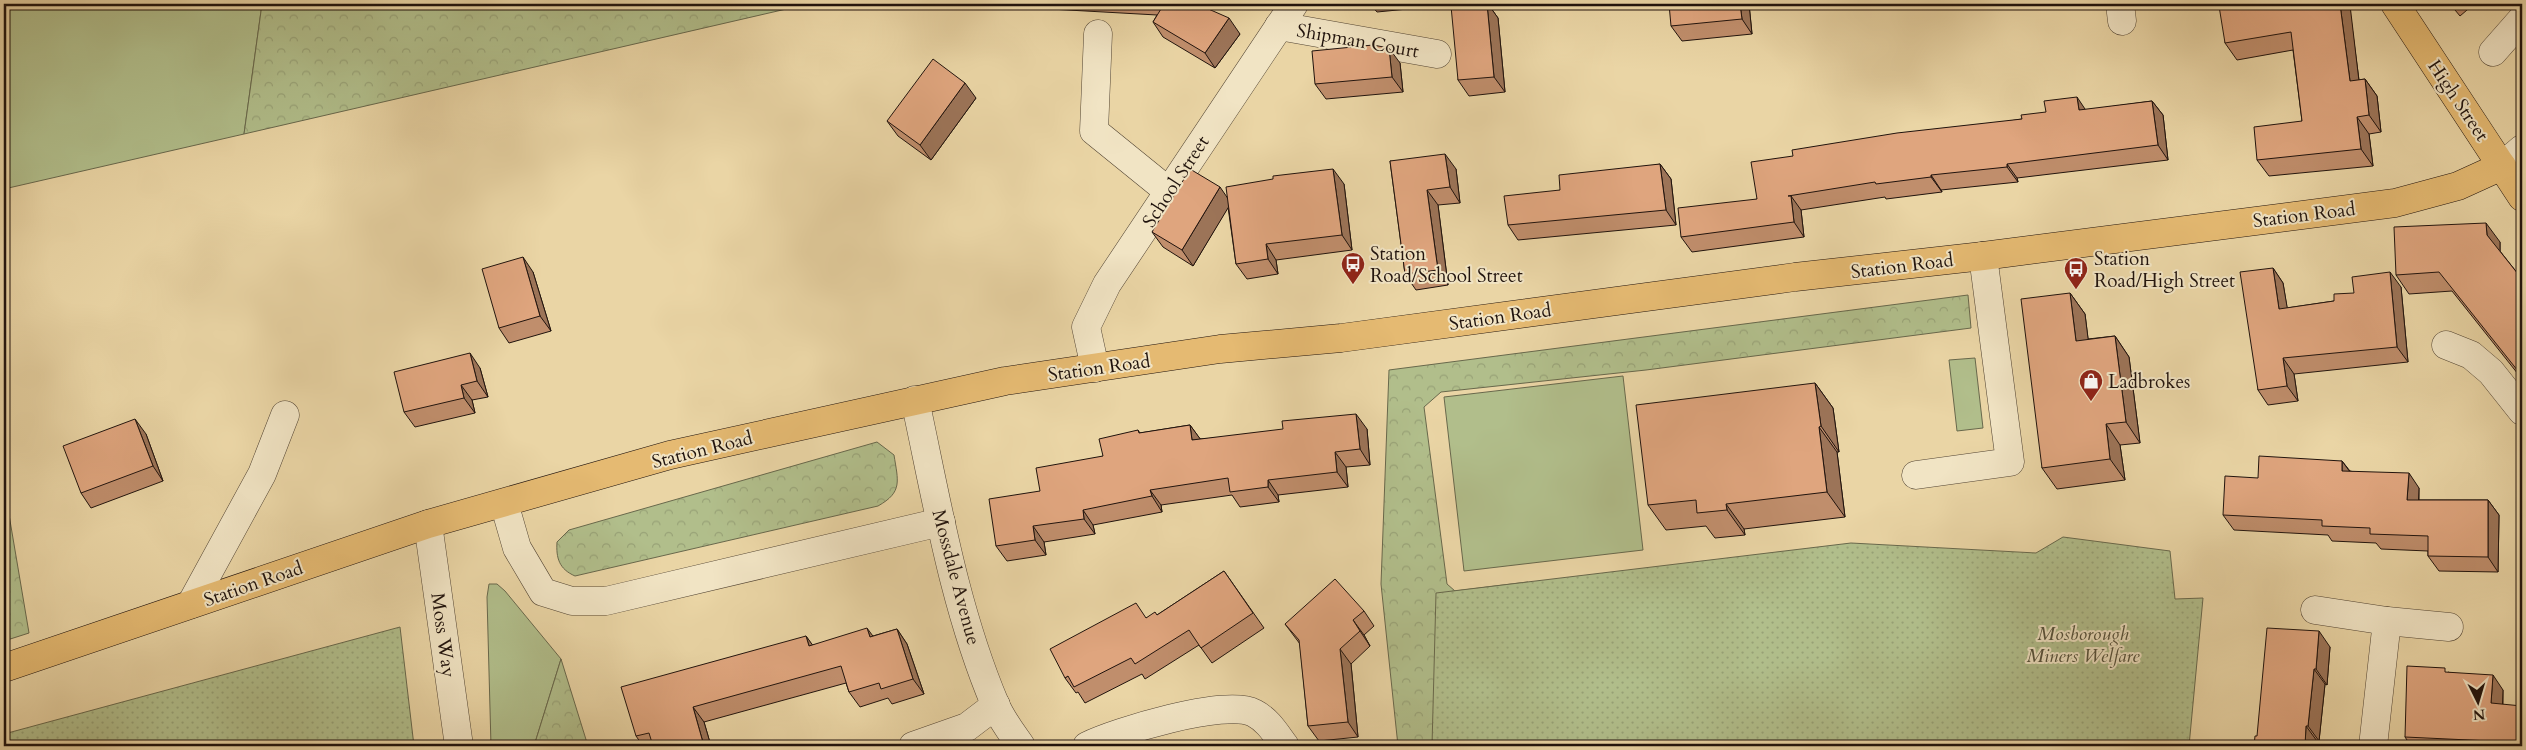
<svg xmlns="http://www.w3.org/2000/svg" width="2526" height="750" font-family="Cardo,serif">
<defs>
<pattern id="forest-crowns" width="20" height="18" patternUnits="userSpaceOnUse" patternTransform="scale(1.25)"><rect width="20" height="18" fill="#b1be8b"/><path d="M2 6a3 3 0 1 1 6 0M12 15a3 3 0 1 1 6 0" fill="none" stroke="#98a277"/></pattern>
<pattern id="park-dots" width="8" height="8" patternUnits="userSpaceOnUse" patternTransform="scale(1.25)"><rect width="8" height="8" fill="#b1be8b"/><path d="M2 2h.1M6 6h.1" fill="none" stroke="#98a277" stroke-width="1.8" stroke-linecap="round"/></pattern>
</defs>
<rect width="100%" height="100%" fill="#ead5a5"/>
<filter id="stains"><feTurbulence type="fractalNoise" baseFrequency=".004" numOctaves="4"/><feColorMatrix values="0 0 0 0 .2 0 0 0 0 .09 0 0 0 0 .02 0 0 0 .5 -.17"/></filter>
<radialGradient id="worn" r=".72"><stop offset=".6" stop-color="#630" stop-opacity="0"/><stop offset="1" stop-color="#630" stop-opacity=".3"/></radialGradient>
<g fill="#b1be8b" stroke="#68684c">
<path d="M4,4H262L244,134L4,189Z"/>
<path d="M1975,358L1983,428L1957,431L1949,360Z"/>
<path d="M1623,376L1643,550L1464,571L1444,397Z"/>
<path d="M489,584H497L505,591L561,659L534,746H491L487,597Z"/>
</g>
<g fill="url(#forest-crowns)" stroke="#68684c">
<path d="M262,4H808L244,134Z"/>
<path d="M1968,295L1971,328L1646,370L1441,392L1424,407L1447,584L1455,591L1528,582L1482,746H1398L1381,584L1389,370Z"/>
<path d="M877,442L894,455C898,481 903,492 878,506L575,576C559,569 556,558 557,542L569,530Z"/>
<path d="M4,485L29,633L4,641Z"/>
<path d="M561,659L588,746H534Z"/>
</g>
<g fill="url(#park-dots)" stroke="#68684c">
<path d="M2063,537L2170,551L2175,599L2203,598L2189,746H1432L1436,593L1851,543L2036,553Z"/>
<path d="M400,627L414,746H4V734Z"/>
</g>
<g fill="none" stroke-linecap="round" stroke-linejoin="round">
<g stroke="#524433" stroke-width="29">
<g id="minor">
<path d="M2120,4L2122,21"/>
<path d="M1279,26L1437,54"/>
<path d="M1098,34L1094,131L1168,191"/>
<path d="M2493,52L2522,19"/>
<path d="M2502,166L2522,149"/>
<path d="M2446,345L2471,355L2491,372L2522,411"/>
<path d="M1095,368L1086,327L1107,284L1294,4"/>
<path d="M915,400C937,502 954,607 995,704C1001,719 1012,733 1021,746"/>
<path d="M1916,475L2010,462L1983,256"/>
<path d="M504,503L517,548L543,592L572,601H606L941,522"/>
<path d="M428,524L459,746"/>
<path d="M191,604L262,474L285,415"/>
<path d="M2315,610L2387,621L2373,746"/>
<path d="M2387,621L2449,627"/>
<path d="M913,746L967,727L996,705"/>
<path d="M1087,746C1115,732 1226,698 1254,713C1268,720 1276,734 1285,746"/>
</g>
</g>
<g stroke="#20130d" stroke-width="29">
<g id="major">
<path d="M2395,4L2522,197"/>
<path d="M4,668L428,524L670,455L1005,381L1220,349L1341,338L1795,277L1983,256L2395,203L2458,186L2502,166"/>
</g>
</g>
<use href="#minor" stroke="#f1e4c4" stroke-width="28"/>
<use href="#major" stroke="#e5ba72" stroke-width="28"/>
</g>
<g fill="#c08e6c" stroke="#20130d">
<path d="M1047,4H1197L1240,34L1215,68L1163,37L1153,22L1157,15L1050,9Z"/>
<path d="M1370,4H1438V6L1377,12Z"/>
<path d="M1472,4H1488L1498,18L1505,92L1469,96L1458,80Z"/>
<path d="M1749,4L1752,34L1682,41L1671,26Z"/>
<path d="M2230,4H2349L2359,80L2365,79L2377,96L2381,132L2369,134L2373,166L2269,176L2257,160L2302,121L2293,50L2237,60L2225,43Z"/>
<path d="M2450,4H2474L2460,16Z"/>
<path d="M1400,63L1403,92L1326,99L1315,84Z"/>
<path d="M976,98L931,160L898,136L887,121Z"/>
<path d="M2152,101L2163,115L2168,160L2017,178L2018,182L1941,190L1942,192L1886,199L1885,197L1801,210L1804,237L1692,252L1681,237L1757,199L1793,156L2022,119Z"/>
<path d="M1390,161L1456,169L1460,203L1438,205L1448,285L1416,290L1405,274Z"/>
<path d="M1660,164L1671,179L1676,225L1518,240L1508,225L1560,190Z"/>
<path d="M1344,184L1352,250L1276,260L1278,274L1247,279L1236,264L1228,207L1193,266L1163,247L1152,232L1227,197Z"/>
<path d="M2500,242V251L2522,279V379L2452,291L2409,294L2396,275Z"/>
<path d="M2273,268L2283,283L2287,308L2334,301L2401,287L2408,362L2294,374L2298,401L2268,405L2258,390Z"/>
<path d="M533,272L551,331L509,343L499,328Z"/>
<path d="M2070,293L2085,314L2088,339L2115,336L2129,357L2140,443L2120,445L2125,480L2057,489L2042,468Z"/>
<path d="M480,368L488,397L472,400L475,413L415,427L404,412Z"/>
<path d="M1815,383L1833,408L1839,452H1837L1845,517L1744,529L1745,535L1715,538L1706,526L1666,530L1648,505Z"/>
<path d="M1190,425L1200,439L1367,429L1370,465L1346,467L1348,487L1278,495L1279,502L1240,507L1232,495L1161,505L1162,512L1093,525L1095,534L1044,542L1046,555L1007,561L996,546L1040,491L1103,456L1138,430L1140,433Z"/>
<path d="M146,434L163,481L91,508L81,493Z"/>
<path d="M2342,461L2350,471L2419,488V500H2488L2499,515L2498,572L2439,571L2428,556V551L2381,549L2376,543L2332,541L2328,535L2234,530L2223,515L2258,478Z"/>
<path d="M1224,571L1264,628L1212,663L1199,645L1145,679L1142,674L1085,703L1078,692L1076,693L1065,678L1146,618L1157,615Z"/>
<path d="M1364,611L1374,626L1364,635L1370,646L1351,664L1358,737L1319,741L1308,726L1300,644L1285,624Z"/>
<path d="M897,629L907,644L924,694L892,704L888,698L860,707L849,692L846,683L704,722L711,746H643L636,736L806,636L812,645L873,636Z"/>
<path d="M2330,647L2327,685L2325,684L2319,741L2257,736Z"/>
<path d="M2448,672L2503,690V704L2522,746H2411L2405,737Z"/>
</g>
<g fill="#9c7458" stroke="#20130d">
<path d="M1487,4H1488L1498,18L1505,92L1494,77Z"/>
<path d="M1740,4H1749L1752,34L1742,19Z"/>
<path d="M2340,4H2349L2350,5L2361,98L2350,81Z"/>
<path d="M1229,18L1240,34L1215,68L1205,53Z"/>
<path d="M1389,48L1400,63L1403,92L1392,77Z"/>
<path d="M2365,79L2377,96L2381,132L2369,115Z"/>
<path d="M965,83L976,98L931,160L920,145Z"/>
<path d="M2077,97L2087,112L2079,110Z"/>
<path d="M2152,101L2163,115L2168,160L2158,145Z"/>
<path d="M2357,117L2369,134L2373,166L2361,149Z"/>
<path d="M1445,154L1456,169L1460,203L1450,187Z"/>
<path d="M1660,164L1671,179L1676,225L1666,210Z"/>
<path d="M2007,164L2017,178L2018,182L2007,167Z"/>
<path d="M1333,169L1344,184L1352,250L1342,235Z"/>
<path d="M1931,175L1941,190L1942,192L1931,177Z"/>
<path d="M1220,187L1231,203L1193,266L1182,250Z"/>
<path d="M1427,190L1438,205L1448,285L1438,270Z"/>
<path d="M1791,196L1801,210L1804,237L1794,222Z"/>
<path d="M2486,223L2500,242V254L2487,235Z"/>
<path d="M1266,244L1276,260L1278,274L1268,259Z"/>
<path d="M523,257L533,272L551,331L540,316Z"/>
<path d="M2273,268L2283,283L2290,324L2279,309Z"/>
<path d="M2390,272L2401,287L2408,362L2397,347Z"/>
<path d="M2070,293L2085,314L2091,362L2076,341Z"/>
<path d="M2115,336L2129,357L2140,443L2126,422Z"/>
<path d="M470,353L480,368L488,397L477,381Z"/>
<path d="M2283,358L2294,374L2298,401L2287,386Z"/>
<path d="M1815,383L1833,408L1839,452L1821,426Z"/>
<path d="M461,385L472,400L475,413L464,398Z"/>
<path d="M1356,414L1367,429L1370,465L1360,449Z"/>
<path d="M135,419L146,434L163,481L153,466Z"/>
<path d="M2106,424L2120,445L2125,480L2110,459Z"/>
<path d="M1190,425L1201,440H1192Z"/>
<path d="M1819,427L1837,452L1845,517L1827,492Z"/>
<path d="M1335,452L1346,467L1348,487L1337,472Z"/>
<path d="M2342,461L2353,476L2342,471Z"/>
<path d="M2409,473L2419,488L2418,515L2407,500Z"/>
<path d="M1268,480L1278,495L1279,502L1268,487Z"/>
<path d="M1150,490L1161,505L1162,512L1152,496Z"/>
<path d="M2488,500L2499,515L2498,572L2488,557Z"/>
<path d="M1726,504L1744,529L1745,535L1727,510Z"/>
<path d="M1083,510L1093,525L1095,534L1084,519Z"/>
<path d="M1033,526L1044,542L1046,555L1035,540Z"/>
<path d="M1353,620L1364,635L1370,646L1360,631Z"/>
<path d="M867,628L878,643L870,637Z"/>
<path d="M897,629L907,644L924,694L913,679Z"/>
<path d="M2319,631L2330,647L2327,685L2316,669Z"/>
<path d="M806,636L817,651L809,646Z"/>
<path d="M1340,649L1351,664L1358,737L1348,722Z"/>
<path d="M2314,669L2325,684L2319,741L2308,726Z"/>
<path d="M2493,675L2503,690L2502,718L2491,703Z"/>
<path d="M693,707L704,722L711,746H704Z"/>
<path d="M2306,726L2317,741L2316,746H2305Z"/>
</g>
<g fill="#dfa57e" stroke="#20130d">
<path d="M1164,4H1197L1229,18L1205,53L1153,22Z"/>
<path d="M1472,4H1487L1494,77L1458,80L1451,6Z"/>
<path d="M1669,4H1740L1742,19L1671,26Z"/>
<path d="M2230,4H2340L2350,81L2365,79L2369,115L2357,117L2361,149L2257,160L2254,127L2302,121L2291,32L2225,43L2219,6Z"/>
<path d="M1373,45L1389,48L1392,77L1315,84L1312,51Z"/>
<path d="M933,59L965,83L920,145L887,121Z"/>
<path d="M2077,97L2079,110L2152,101L2158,145L2007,164V167L1931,175V177L1876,184L1875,182L1788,196H1791L1794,222L1681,237L1678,208L1757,199L1751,162L1793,156L1792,150L1897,133L2022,119L2021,115L2046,112L2044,101Z"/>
<path d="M1445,154L1450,187L1427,190L1438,270L1405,274L1390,161Z"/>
<path d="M1660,164L1666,210L1508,225L1504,196L1560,190L1559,175Z"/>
<path d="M1190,169L1220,187L1182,250L1152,232Z"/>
<path d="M1333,169L1342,235L1266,244L1268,259L1236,264L1226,187L1273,179V176Z"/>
<path d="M2486,223L2487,235L2522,279V376L2439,272L2396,275L2394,227Z"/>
<path d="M523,257L540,316L499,328L482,269Z"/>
<path d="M2273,268L2279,309L2334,301V294L2354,293L2352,277L2390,272L2397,347L2283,358L2287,386L2258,390L2240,272Z"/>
<path d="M2070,293L2076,341L2115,336L2126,422L2106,424L2110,459L2042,468L2021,299Z"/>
<path d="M470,353L477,381L461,385L464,398L404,412L394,372Z"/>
<path d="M1815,383L1821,426L1819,427L1827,492L1726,504L1727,510L1697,513L1696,500L1648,505L1636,405Z"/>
<path d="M1356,414L1360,449L1335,452L1337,472L1268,480V487L1230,492L1228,478L1150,490L1152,496L1083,510L1084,519L1033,526L1035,540L996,546L989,499L1040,491L1036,468L1103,456L1099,439L1138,430L1139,433L1190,425L1192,440L1283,429L1282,421Z"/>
<path d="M135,419L153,466L81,493L63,446Z"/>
<path d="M2259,456L2342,461V471L2409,473L2407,500H2488V557L2428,556V536L2370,534V528L2322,526V520L2223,515L2225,476L2258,478Z"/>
<path d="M1224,571L1253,613L1201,648L1189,630L1135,664L1131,658L1074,687L1068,676L1065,678L1050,649L1136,603L1146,618L1155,612L1157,615Z"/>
<path d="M1335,579L1364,611L1353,620L1360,631L1340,649L1348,722L1308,726L1299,640L1285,624Z"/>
<path d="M867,628L870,637L897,629L913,679L881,689L879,683L849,692L841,666L693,707L704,746H653L649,733L636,736L621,687L806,636L809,646Z"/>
<path d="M2267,628L2319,631L2316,669H2314L2308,726H2306L2305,746H2254L2255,736H2257Z"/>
<path d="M2407,666L2445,668V672L2493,675L2491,703L2522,706V746H2512V742L2405,737Z"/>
</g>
<defs>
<g id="bus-pin" transform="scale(1.25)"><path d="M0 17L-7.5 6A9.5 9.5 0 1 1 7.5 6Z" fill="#8f2418" stroke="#f1e4c4"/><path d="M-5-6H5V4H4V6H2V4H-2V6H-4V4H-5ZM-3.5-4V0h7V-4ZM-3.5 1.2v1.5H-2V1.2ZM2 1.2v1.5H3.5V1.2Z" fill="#fff"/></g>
<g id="shop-pin" transform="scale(1.25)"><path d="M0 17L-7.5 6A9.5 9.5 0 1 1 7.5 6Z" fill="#8f2418" stroke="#f1e4c4"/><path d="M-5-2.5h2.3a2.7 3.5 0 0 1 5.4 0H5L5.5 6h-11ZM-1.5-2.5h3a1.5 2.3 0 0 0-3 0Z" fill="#fff"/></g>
</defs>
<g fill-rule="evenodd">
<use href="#bus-pin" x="1353" y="264"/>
<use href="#bus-pin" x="2076" y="269"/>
<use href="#shop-pin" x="2091" y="381"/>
</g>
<g text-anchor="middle" stroke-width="4" stroke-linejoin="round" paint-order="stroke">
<g font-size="19" fill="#20130d" stroke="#f1e4c4">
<text transform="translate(1358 40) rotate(10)" y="7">Shipman Court</text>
<text transform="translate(2459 100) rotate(56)" y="7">High Street</text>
<text transform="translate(1175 181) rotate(-57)" y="7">School Street</text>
<text transform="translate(2304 214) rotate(-7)" y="7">Station Road</text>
<text transform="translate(1902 265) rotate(-7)" y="7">Station Road</text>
<text transform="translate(1500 316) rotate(-8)" y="7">Station Road</text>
<text transform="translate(1099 367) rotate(-8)" y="7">Station Road</text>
<text transform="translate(702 449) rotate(-14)" y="7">Station Road</text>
<text transform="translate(957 577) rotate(75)" y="7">Mossdale Avenue</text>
<text transform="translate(253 583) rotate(-19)" y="7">Station Road</text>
<text transform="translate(444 635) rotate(82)" y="7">Moss Way</text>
</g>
<g font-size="19" fill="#20130d" stroke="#f1e4c4" text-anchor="start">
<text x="1370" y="260">Station<tspan x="1370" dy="22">Road/School Street</tspan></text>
<text x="2094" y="265">Station<tspan x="2094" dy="22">Road/High Street</tspan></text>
<text x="2108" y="388">Ladbrokes</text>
</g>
<g font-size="19" font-style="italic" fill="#534f39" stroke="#f1e4c4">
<text x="2083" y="640">Mosborough<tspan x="2083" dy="22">Miners Welfare</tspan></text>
</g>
</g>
<rect width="2526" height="750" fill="none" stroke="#ead5a5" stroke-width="20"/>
<rect x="5" y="5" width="2516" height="740" fill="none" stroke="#20130d" stroke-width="2.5"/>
<rect x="10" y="10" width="2506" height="730" fill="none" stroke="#20130d"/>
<g transform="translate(2478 702) rotate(175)" stroke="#f1e4c4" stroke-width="4" paint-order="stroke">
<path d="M0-4L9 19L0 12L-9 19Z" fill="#20130d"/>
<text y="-8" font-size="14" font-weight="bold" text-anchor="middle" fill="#20130d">N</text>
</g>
<rect width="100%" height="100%" filter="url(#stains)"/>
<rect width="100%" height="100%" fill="url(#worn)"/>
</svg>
